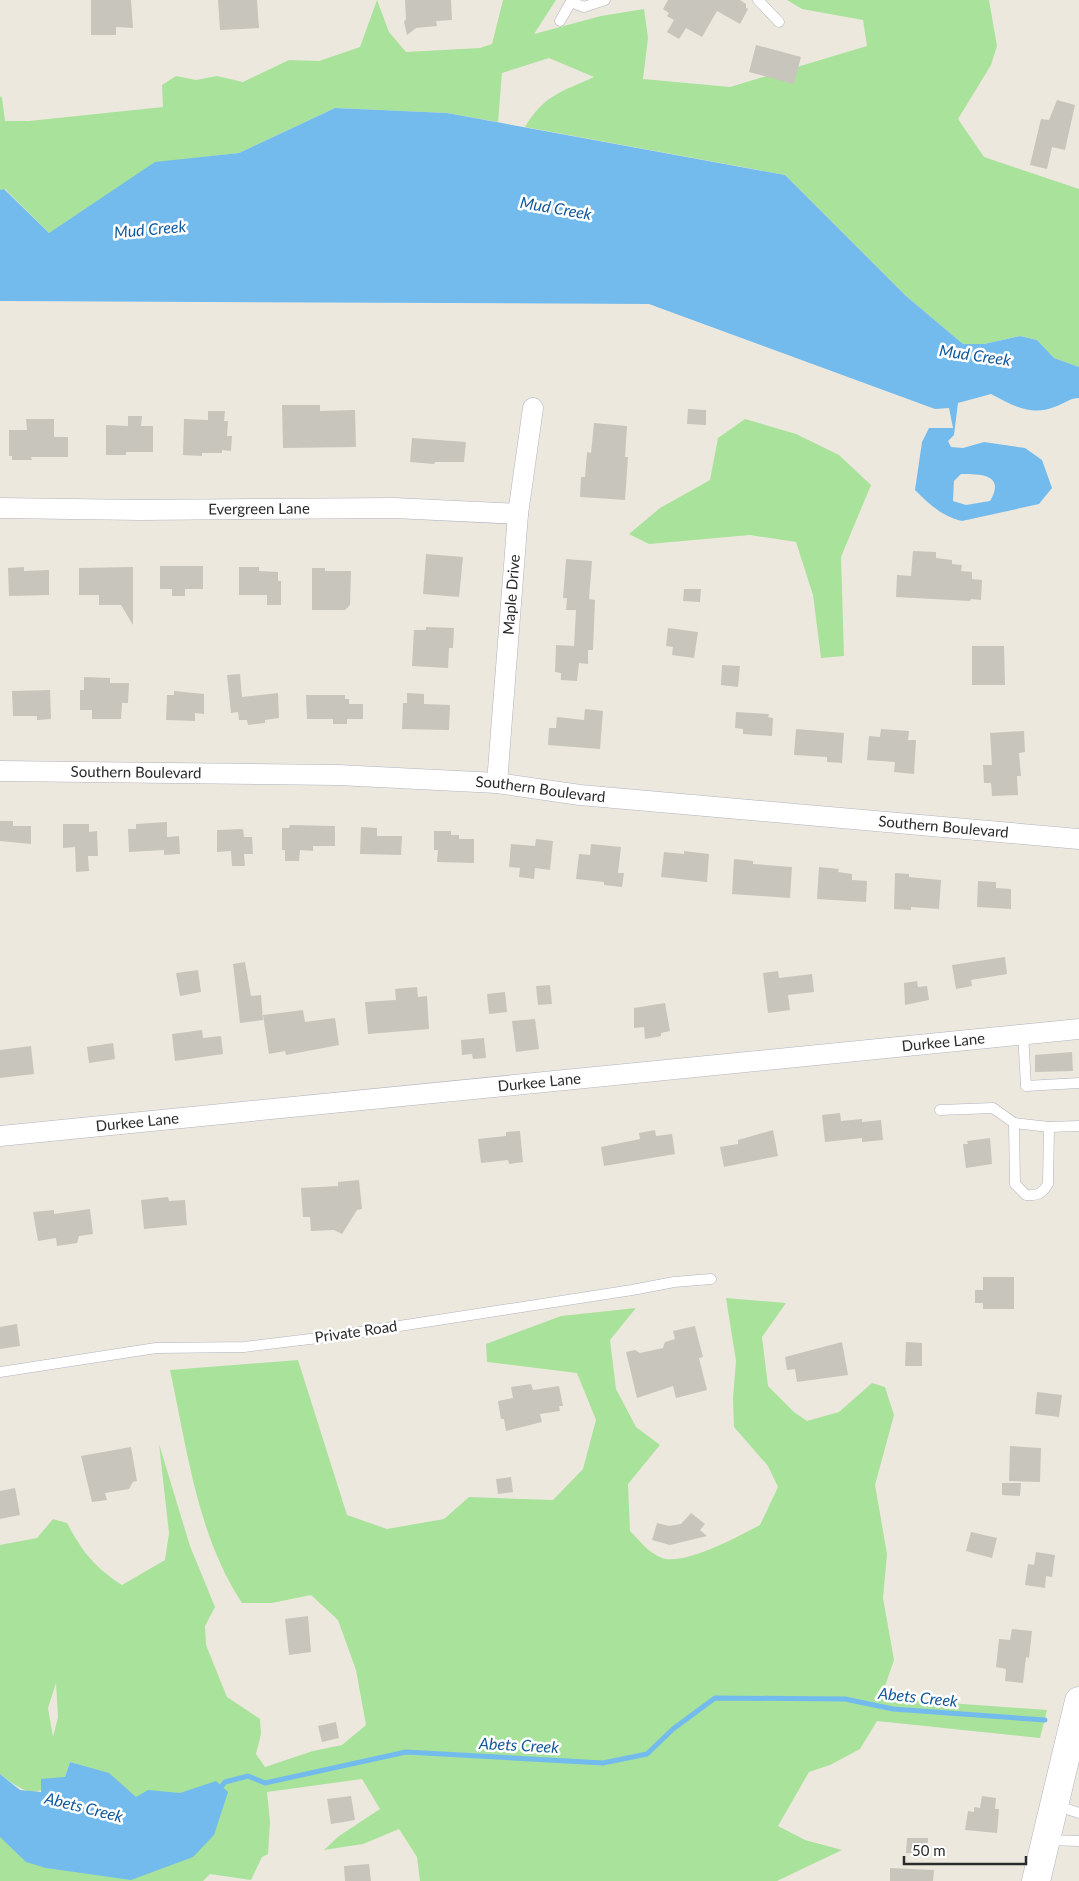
<svg xmlns="http://www.w3.org/2000/svg" width="1079" height="1881" font-family="Lato,sans-serif">
<rect width="100%" height="100%" fill="#ede8de"/>
<g fill="#a9e29b" fill-rule="evenodd">
<path d="M377,0L389,32L406,52L480,48L492,44L503,0H556L534,34L601,16L644,9L648,38L643,79L730,87L867,46L863,20L802,9L787,0H989L997,46L991,65L958,119L984,157L1079,189V367L1054,358L1037,340L1020,336L984,344H963L906,296L785,175L525,127C544,95 561,92 594,77L549,58L502,73L498,122L447,113L335,108L239,153L155,163L49,233L5,189L0,190V96L2,98L5,121H29L163,107L162,85L176,76L196,80L217,76L243,82L289,60L319,61L360,47Z"/>
<path d="M745,419L796,434L839,455L871,485L841,557L844,656L821,658L813,595L796,542L750,535L649,544L629,534L660,508L710,480L718,438Z"/>
<path d="M726,1298L786,1303L762,1337L768,1386L794,1412L807,1421L839,1412L872,1383L885,1387L894,1415L875,1485L887,1554L883,1598L894,1660L881,1698L1047,1710L1040,1738L877,1721L860,1749L830,1765L809,1772L778,1826L805,1840L842,1850L777,1881H420L417,1857L399,1829L363,1844L324,1850L339,1836L380,1809L362,1779L267,1792L270,1822L268,1854L262,1857L251,1880L210,1874L203,1881H0V1806L38,1814L77,1764L70,1762L65,1777C34,1797 30,1797 0,1774V1545L37,1538L53,1519L67,1523C82,1551 94,1567 122,1585L165,1560L169,1533L159,1444L190,1546L215,1607L205,1626L206,1645L227,1697L260,1719L261,1734L256,1754L265,1767L313,1751L342,1745L366,1725L356,1670L338,1620L311,1595L272,1603H242C197,1535 187,1448 170,1370L298,1360L347,1515L387,1529L444,1519L469,1497L553,1500L583,1469L596,1420L577,1373L487,1362L486,1344L561,1316L636,1308L610,1340L616,1389L636,1427L660,1445L628,1484L630,1531C640,1541 649,1553 662,1558C685,1566 739,1536 760,1525L778,1487L768,1466L734,1427L733,1398L736,1361ZM56,1683L58,1717L53,1737L48,1708Z"/>
</g>
<g fill="#73bbed" fill-rule="evenodd">
<path d="M335,108L447,113L785,175L906,296L963,344H984L1020,336L1037,340L1054,358L1079,367V398C1070,398 1065,403 1057,406C1031,417 1014,406 991,394L958,403L954,435L948,441L951,447L963,448L984,442L1025,448L1042,460L1052,488L1039,504L962,521C942,516 930,505 915,490L922,442L929,428H953L949,408L935,409L649,304L0,301V190L4,189L49,233L155,162L239,153ZM961,474C980,474 1006,474 990,501L966,505L953,501L954,481Z"/>
<path d="M70,1762L109,1773L136,1797L148,1790L180,1793L216,1781L228,1792L214,1835L193,1857L131,1880L46,1868L26,1862L0,1837V1774L20,1790L41,1792V1779L65,1777Z"/>
</g>
<g fill="none" stroke-linecap="round" stroke-linejoin="round">
<path stroke="#73bbed" stroke-width="5" d="M218,1791L225,1782L248,1776L265,1783L406,1752L603,1763L647,1754L673,1729L715,1698L845,1699L893,1709L1045,1720"/>
</g>
<g fill="#c8c5bd">
<path d="M91,0H131L133,28L116,27V35H91Z"/>
<path d="M218,0H257L259,28L220,30Z"/>
<path d="M405,0H451L452,20L436,21L437,26L416,28L407,35L404,22L406,19Z"/>
<path d="M668,0H740L746,4V8L748,9L740,24L717,11L702,37L686,28L679,39L667,32L674,20L667,16L669,13L663,9Z"/>
<path d="M756,45L801,57L794,84L749,72Z"/>
<path d="M1057,100L1075,105L1065,150L1052,147L1047,169L1030,165L1041,119L1049,120Z"/>
<path d="M282,405H320V411L355,410L356,447L283,448Z"/>
<path d="M688,409L706,410V425L687,424Z"/>
<path d="M208,411H225L224,421H228L227,436H232L231,451L222,450V453H202V456L183,455L184,419L208,420Z"/>
<path d="M128,416H142L141,426H153V452H126V455H106V425L128,426Z"/>
<path d="M26,419H54V437H68V457H31L32,460H12V456H9V430H27Z"/>
<path d="M594,423L627,426L625,457H628L625,500L580,497L581,477H585L587,452L591,453Z"/>
<path d="M412,438L466,442L464,462H435L434,464L410,462Z"/>
<path d="M913,551L936,552V558L952,560V564L962,565L961,571L972,572V579L982,580L981,600L971,599L970,601L896,597L897,575L911,576Z"/>
<path d="M426,554L463,557L459,597L423,594Z"/>
<path d="M566,559L592,561L589,599L595,600L593,650H588V664L579,663L577,681L561,680V673L555,672L556,645L574,646L576,610H566L567,598H563Z"/>
<path d="M160,566H203V589H185V596H172V589H160Z"/>
<path d="M24,567V571L49,570V595L9,596L8,568Z"/>
<path d="M133,567V625L121,605H99V595H79V568Z"/>
<path d="M239,567H259V571L278,572V581H281V605H267V595H239Z"/>
<path d="M312,568H325V571H351L350,605L345,610H312Z"/>
<path d="M684,589H701L700,602L683,601Z"/>
<path d="M426,627L454,628L453,648H449L448,668L412,666L414,630H426Z"/>
<path d="M668,628L698,632L694,658L672,655L673,647L666,646Z"/>
<path d="M972,646H1004L1005,685H972Z"/>
<path d="M722,665L740,666L738,687L721,685Z"/>
<path d="M240,674L242,697L278,693L279,718L265,720V723L248,725L247,720H239L238,712L231,713L227,675Z"/>
<path d="M84,677L110,678V683H129L128,703H122L121,719H92V710H80V690H84Z"/>
<path d="M50,690L51,719L37,720V716H13L12,691Z"/>
<path d="M174,691L204,694V714L195,713V721L166,720L167,695H174Z"/>
<path d="M407,693L424,694V704L450,705L449,730L402,729L403,703H407Z"/>
<path d="M306,695H345V699H349V704H363V719H347V724H333V719H307Z"/>
<path d="M585,709L603,711L600,749L548,745L549,728H556L557,717L584,720Z"/>
<path d="M736,712L769,714L768,717L773,718L772,736L743,734V729L735,728Z"/>
<path d="M796,729L844,733L842,763L827,762V757L794,755Z"/>
<path d="M881,729L909,731L908,740H916L914,774L894,772L895,762L867,760L869,736L880,737Z"/>
<path d="M1024,731L1025,752L1019,753L1021,776H1017L1018,795L992,796L991,783H984L983,765H992L990,733Z"/>
<path d="M0,821H13V826H31V844L0,841Z"/>
<path d="M167,822V837L179,836L180,854L164,855V850L129,852L128,829H136V824Z"/>
<path d="M63,824H89V832L97,831L98,856H88L89,871L76,872L75,847L63,848Z"/>
<path d="M290,825L335,826V846H313V851L300,850L299,861H285V850H282V828H289Z"/>
<path d="M361,827L377,828V836H402L401,855L360,854Z"/>
<path d="M243,829L244,837H252L253,854H244L245,866H232L231,851L217,852V830Z"/>
<path d="M434,831H451V835H459V839H474V863L437,862L438,850H434Z"/>
<path d="M536,839L553,841L550,870L535,868L534,879L519,877L520,868L509,867L511,844L535,846Z"/>
<path d="M591,844L621,847L618,873H624L622,887L604,885V882L576,879L579,854L590,855Z"/>
<path d="M684,851L709,854L707,882L661,877L664,852L684,854Z"/>
<path d="M734,859L753,861V864L792,867L790,898L732,894Z"/>
<path d="M819,867L839,869L838,872L852,874V880L867,881L866,902L817,899Z"/>
<path d="M895,873L909,874V877L941,880L939,909L911,907V910L894,909Z"/>
<path d="M978,881L996,882V888L1011,889V909L977,907Z"/>
<path d="M1005,957L1007,974L971,980L972,986L956,989L952,965Z"/>
<path d="M245,962L251,996L261,995L263,1020L240,1023L233,964Z"/>
<path d="M198,970L201,992L180,996L176,973Z"/>
<path d="M778,971L779,978L812,974L814,992L788,995L790,1010L768,1013L763,973Z"/>
<path d="M917,981L918,987L927,986L929,1000L905,1005L904,983Z"/>
<path d="M550,985L552,1004L538,1005L536,986Z"/>
<path d="M417,987L418,997L427,996L429,1029L368,1034L365,1002L396,1000L395,989Z"/>
<path d="M505,992L507,1012L489,1014L487,994Z"/>
<path d="M665,1003L670,1031L661,1033V1036L645,1039L644,1027L634,1028V1008Z"/>
<path d="M303,1010L305,1022L335,1018L339,1045L286,1055L285,1051L269,1054L263,1015Z"/>
<path d="M535,1019L539,1049L516,1052L512,1021Z"/>
<path d="M202,1030L203,1038L221,1036L223,1054L175,1061L172,1034Z"/>
<path d="M484,1038L486,1058L473,1059L472,1054L462,1055L461,1040Z"/>
<path d="M113,1043L115,1059L89,1063L87,1047Z"/>
<path d="M31,1046L34,1074L0,1078V1050Z"/>
<path d="M1072,1052L1073,1071L1035,1072V1055Z"/>
<path d="M840,1113L841,1121L862,1119V1122L881,1120L883,1140L862,1142V1138L825,1142L822,1115Z"/>
<path d="M655,1130L656,1136L672,1134L675,1154L604,1166L601,1147L640,1139L639,1133Z"/>
<path d="M773,1130L778,1156L724,1167L720,1147L738,1144V1140Z"/>
<path d="M520,1131L523,1162L509,1164L508,1160L481,1163L478,1139L506,1136V1132Z"/>
<path d="M990,1138L992,1164L966,1168L963,1144H968L967,1141Z"/>
<path d="M359,1180L362,1209L357,1210L342,1234L334,1230L311,1231L310,1217H303L301,1188L338,1186V1182Z"/>
<path d="M168,1197L169,1201L185,1200L187,1225L144,1229L141,1200Z"/>
<path d="M90,1209L93,1234L79,1236L77,1243L57,1246L56,1238L38,1241L33,1212L54,1210V1214Z"/>
<path d="M983,1277H1014V1309H983V1303H975V1290H983Z"/>
<path d="M17,1324L20,1346L0,1349V1327Z"/>
<path d="M695,1326L703,1357L699,1358L707,1390L676,1398L673,1386L637,1398L626,1352L635,1350L640,1353L663,1348L665,1342L675,1339L673,1331Z"/>
<path d="M842,1342L848,1375L797,1382L795,1369L787,1370L785,1357Z"/>
<path d="M906,1342L922,1343V1366H905Z"/>
<path d="M531,1384L533,1390L559,1386L563,1406H559L560,1411L540,1414L542,1422L506,1431L504,1419H501L498,1401L513,1398L511,1387Z"/>
<path d="M1037,1392L1062,1395L1059,1417L1035,1414Z"/>
<path d="M1010,1446L1041,1448L1040,1482L1009,1481Z"/>
<path d="M131,1447L137,1481L133,1482L129,1489L105,1493L107,1500L92,1502L81,1456Z"/>
<path d="M511,1477L513,1492L498,1494L496,1479Z"/>
<path d="M1002,1483H1021L1020,1496L1002,1495Z"/>
<path d="M15,1488L20,1515L0,1519V1491Z"/>
<path d="M691,1513L705,1524L700,1530L707,1536L670,1545L652,1540L657,1523L669,1526L681,1524Z"/>
<path d="M971,1532L997,1538L992,1558L966,1551Z"/>
<path d="M1036,1552L1055,1555L1052,1577L1046,1576L1045,1588L1025,1585L1028,1564L1034,1565Z"/>
<path d="M308,1616L311,1652L289,1655L285,1619Z"/>
<path d="M1012,1629L1032,1631L1029,1658L1026,1657L1023,1683L1005,1681L1006,1669L996,1667L999,1639L1010,1640Z"/>
<path d="M336,1722L339,1738L322,1742L318,1726Z"/>
<path d="M351,1796L355,1820L331,1824L327,1799Z"/>
<path d="M982,1796L996,1798L995,1809H999L997,1833L965,1830L968,1811L974,1812V1807L980,1808Z"/>
<path d="M907,1838H928L927,1854L906,1853Z"/>
<path d="M369,1864L371,1881H345L344,1866Z"/>
<path d="M890,1868L934,1870L933,1881H890Z"/>
</g>
<g fill="none" stroke-linecap="round" stroke-linejoin="round">
<g stroke="#b1b2bf" stroke-width="11">
<g id="service">
<path d="M758,0L779,22"/>
<path d="M571,2L584,7L605,0"/>
<path d="M560,21L572,0"/>
<path d="M1023,1033L1026,1086L1079,1083"/>
<path d="M940,1110L993,1108L1014,1123L1049,1127L1079,1126"/>
<path d="M1014,1123L1015,1184L1026,1195C1037,1196 1042,1194 1048,1184L1049,1127"/>
<path d="M0,1372L156,1348L244,1347L335,1336L632,1290L674,1282L711,1279"/>
<path d="M1055,1805L1079,1813"/>
<path d="M1047,1840L1079,1841"/>
</g>
</g>
<g stroke="#b1b2bf" stroke-width="21">
<g id="minor">
<path id="s1" d="M0,508L141,510L394,508L518,514"/>
<path id="s2" d="M0,771L338,775L497,783L580,795L1079,839"/>
<path id="s3" d="M497,783L518,514L533,408"/>
<path id="s4" d="M0,1136L1079,1029"/>
</g>
</g>
<g stroke="#b1b2bf" stroke-width="29">
<path id="secondary" d="M1036,1881L1079,1701"/>
</g>
<use href="#service" stroke="#fff" stroke-width="10"/>
<use href="#minor" stroke="#fff" stroke-width="20"/>
<use href="#secondary" stroke="#fff" stroke-width="28"/>
</g>
<g text-anchor="middle" stroke-width="5" stroke-linejoin="round" paint-order="stroke">
<g font-size="15" fill="#2b2b2b" stroke="#fff">
<text dy="5" stroke="none"><textPath href="#s1" startOffset="259">Evergreen Lane</textPath></text>
<text dy="5" stroke="none"><textPath href="#s3" startOffset="189">Maple Drive</textPath></text>
<text dy="5" stroke="none"><textPath href="#s2" startOffset="136">Southern Boulevard</textPath></text>
<text dy="5" stroke="none"><textPath href="#s2" startOffset="541">Southern Boulevard</textPath></text>
<text dy="5" stroke="none"><textPath href="#s2" startOffset="946">Southern Boulevard</textPath></text>
<text dy="5" stroke="none"><textPath href="#s4" startOffset="948">Durkee Lane</textPath></text>
<text dy="5" stroke="none"><textPath href="#s4" startOffset="542">Durkee Lane</textPath></text>
<text dy="5" stroke="none"><textPath href="#s4" startOffset="138">Durkee Lane</textPath></text>
<text transform="translate(356 1332) rotate(-8)" y="5">Private Road</text>
</g>
<g font-size="16" font-style="italic" fill="#10579b" stroke="#fff">
<text transform="translate(556 208) rotate(10)" y="6">Mud Creek</text>
<text transform="translate(150 229) rotate(-5)" y="6">Mud Creek</text>
<text transform="translate(975 355) rotate(8)" y="6">Mud Creek</text>
<text transform="translate(918 1697) rotate(6)" y="6">Abets Creek</text>
<text transform="translate(519 1745) rotate(3)" y="6">Abets Creek</text>
<text transform="translate(84 1807) rotate(14)" y="6">Abets Creek</text>
</g>
</g>
<path d="M904 1856v8h122v-8" fill="none" stroke="#2b2b2b" stroke-width="2.5"/>
<text x="912" y="1856" font-size="15" fill="#2b2b2b" stroke="#ffffff" stroke-width="4" paint-order="stroke">50 m</text>
</svg>
